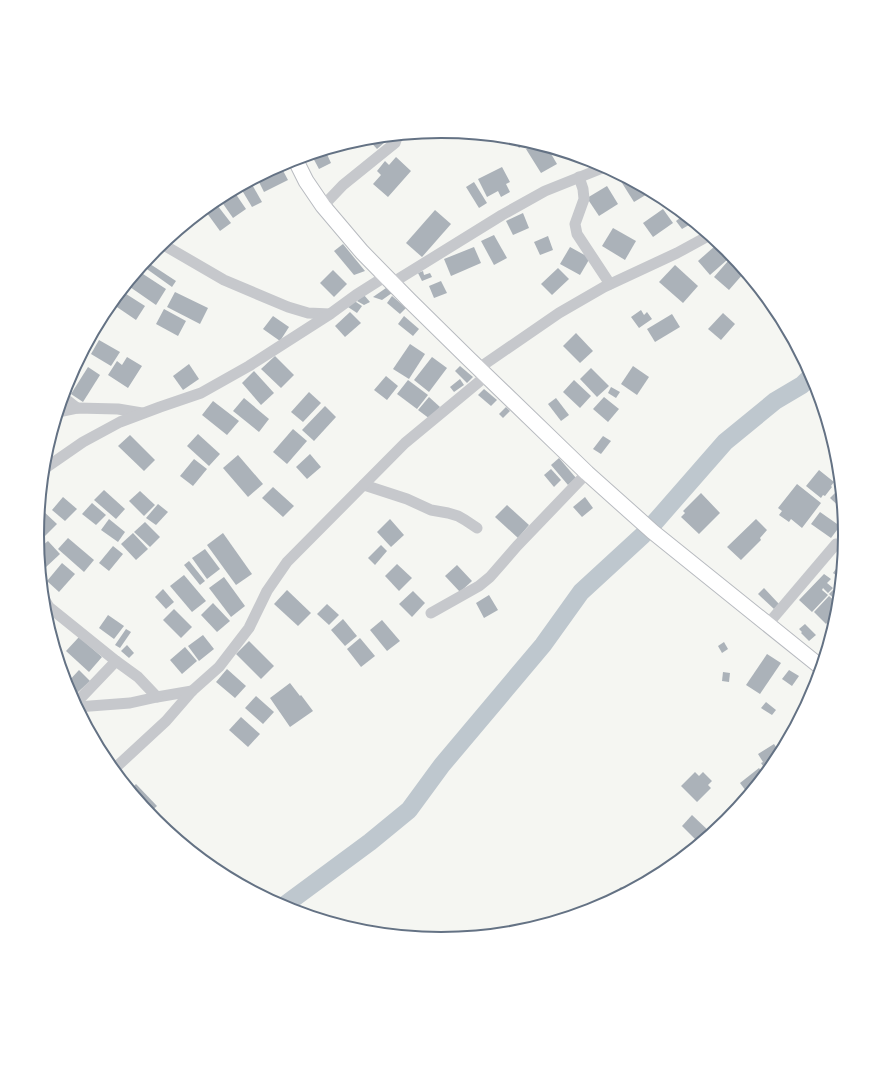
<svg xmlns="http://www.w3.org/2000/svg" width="883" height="1071" font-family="Lato,sans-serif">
<rect width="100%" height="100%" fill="#f5f6f2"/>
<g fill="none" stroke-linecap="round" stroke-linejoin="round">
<g stroke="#bec7ce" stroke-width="18">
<path d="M655,522L725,442L775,401L802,385L812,375"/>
<path d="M282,907L370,842L409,810L442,765L543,645L581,592L643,535"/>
</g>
</g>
<g fill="#abb2b9">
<path d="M392,136L377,149L367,138Z"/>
<path d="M513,138L521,139L529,141L519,148Z"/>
<path d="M536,144L547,147L557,164L541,173L526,149Z"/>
<path d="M325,150L331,163L319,169L312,156Z"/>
<path d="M396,157L411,171L388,197L373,184L381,175L377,171L385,161L389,165Z"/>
<path d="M280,165L288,180L264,192L257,178Z"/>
<path d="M502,167L510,182L506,184L510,192L501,197L498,191L487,197L478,179Z"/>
<path d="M619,174L647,189L649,193L634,202L617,175Z"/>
<path d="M250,181L262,202L252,207L240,187Z"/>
<path d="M474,182L487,203L479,208L466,187Z"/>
<path d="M607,186L618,204L599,216L587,198Z"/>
<path d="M233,190L246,209L233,218L219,198Z"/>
<path d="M214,201L231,223L220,231L204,209Z"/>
<path d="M663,209L673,223L653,237L643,223Z"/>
<path d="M435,210L451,224L422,257L406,243Z"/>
<path d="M523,213L529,228L513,235L506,221Z"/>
<path d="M685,214L694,222L682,229L676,221Z"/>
<path d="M613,228L636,241L625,260L602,246Z"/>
<path d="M494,235L507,258L494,265L481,241Z"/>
<path d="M548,236L553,250L540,255L534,242Z"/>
<path d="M716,240L732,255L729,258L714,243Z"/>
<path d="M343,244L365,271L354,275L334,251Z"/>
<path d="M715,246L727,260L710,275L698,261Z"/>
<path d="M474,247L481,263L451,276L444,259Z"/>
<path d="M570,247L590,258L580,275L560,264Z"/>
<path d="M728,261L743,274L729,290L714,277Z"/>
<path d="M147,262L176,281L172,287L144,267Z"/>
<path d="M675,265L698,286L683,303L659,282Z"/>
<path d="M558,268L569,279L552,295L541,284Z"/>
<path d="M333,270L347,284L334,297L320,283Z"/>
<path d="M423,271L424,275L430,273L432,277L422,281L418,273Z"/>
<path d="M140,272L166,289L156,305L130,287Z"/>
<path d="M441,281L447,293L434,298L429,286Z"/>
<path d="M386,288L392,293L382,300L373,297Z"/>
<path d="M123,292L145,306L136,320L114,305Z"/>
<path d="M175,292L208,308L200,324L167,307Z"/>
<path d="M364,295L370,302L364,305L357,301Z"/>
<path d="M392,296L406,308L400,314L387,303Z"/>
<path d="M353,300L362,306L357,313L348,307Z"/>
<path d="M164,309L186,321L178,336L156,324Z"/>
<path d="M641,310L644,315L647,312L652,319L639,328L631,317Z"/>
<path d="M350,312L361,323L345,337L335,326Z"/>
<path d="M723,313L735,324L721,340L708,329Z"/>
<path d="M672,314L680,327L655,342L647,329Z"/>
<path d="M273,316L289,327L280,341L263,329Z"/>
<path d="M404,316L419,329L413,336L398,324Z"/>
<path d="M576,333L593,351L580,363L563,346Z"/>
<path d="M99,340L120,352L111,366L91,354Z"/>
<path d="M410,344L425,354L409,379L393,369Z"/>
<path d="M275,356L294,375L281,388L261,369Z"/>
<path d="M127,357L142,366L128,388L108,375L117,361L122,365Z"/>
<path d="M432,357L447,368L429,392L414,380Z"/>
<path d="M189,364L199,379L183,390L173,376Z"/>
<path d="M460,366L473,377L467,383L455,371Z"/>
<path d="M633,366L649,377L637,395L621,384Z"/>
<path d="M88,367L100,375L83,402L71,394Z"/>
<path d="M591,368L609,386L597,397L580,379Z"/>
<path d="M254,371L274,393L261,405L242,383Z"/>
<path d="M386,376L398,386L387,400L374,390Z"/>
<path d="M460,379L464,385L454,392L450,387Z"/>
<path d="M408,380L428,395L417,409L397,394Z"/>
<path d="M574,380L591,396L580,408L563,392Z"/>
<path d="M611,387L620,392L616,398L608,393Z"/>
<path d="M484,389L497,400L491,406L478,395Z"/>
<path d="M309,392L321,403L303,422L291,412Z"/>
<path d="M429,397L440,407L430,419L418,410Z"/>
<path d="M604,397L619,409L608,422L593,409Z"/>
<path d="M244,398L269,419L259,432L233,411Z"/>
<path d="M556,398L569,415L561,421L548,404Z"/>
<path d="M213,401L239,421L227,435L202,415Z"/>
<path d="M325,406L336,417L314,441L302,430Z"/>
<path d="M506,407L510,411L503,418L499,414Z"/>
<path d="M293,429L307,441L287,464L273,452Z"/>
<path d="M198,434L220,454L209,466L187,446Z"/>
<path d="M130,435L155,460L144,471L118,446Z"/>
<path d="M603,436L611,441L601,454L593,449Z"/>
<path d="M310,454L321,467L307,479L296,467Z"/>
<path d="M238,455L263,484L248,497L223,468Z"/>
<path d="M559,458L576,478L568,485L551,465Z"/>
<path d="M194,459L207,469L193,486L180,476Z"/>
<path d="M551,469L561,480L554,487L544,475Z"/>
<path d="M819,470L834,482L831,486L832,487L825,496L823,495L821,498L806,486Z"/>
<path d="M797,484L821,503L802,528L791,519L789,522L779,515L782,511L778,508Z"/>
<path d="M273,487L294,506L283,517L262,498Z"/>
<path d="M841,487L844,511L830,498Z"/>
<path d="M104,490L125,509L116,519L94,500Z"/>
<path d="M140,491L155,505L144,516L129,501Z"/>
<path d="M701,493L720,513L699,534L681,517L685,513L683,511Z"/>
<path d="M63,497L77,509L65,521L52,510Z"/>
<path d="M585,497L593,508L582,517L573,507Z"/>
<path d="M92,503L106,515L96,525L82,514Z"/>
<path d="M158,504L168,512L156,525L146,518Z"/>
<path d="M507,505L529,525L518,538L495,517Z"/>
<path d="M42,510L57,524L43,538L37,532L39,514Z"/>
<path d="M820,512L840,526L831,538L811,524Z"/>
<path d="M109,519L125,532L118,542L101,530Z"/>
<path d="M390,519L404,535L391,547L377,532Z"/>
<path d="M756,519L767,530L760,538L761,540L741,560L727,547Z"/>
<path d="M145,522L160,537L150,547L134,532Z"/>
<path d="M133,533L148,549L136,560L121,544Z"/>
<path d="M223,533L252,574L236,585L207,545Z"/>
<path d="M68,538L94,560L84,572L58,549Z"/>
<path d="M48,541L60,554L45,568L40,562L38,549Z"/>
<path d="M381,545L387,551L375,565L368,558Z"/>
<path d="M113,546L123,554L109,571L99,563Z"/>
<path d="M205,549L220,569L207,579L192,558Z"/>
<path d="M844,558L842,580L833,573Z"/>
<path d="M189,561L205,581L200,585L184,565Z"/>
<path d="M62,563L75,574L59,592L47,581Z"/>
<path d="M397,564L412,578L399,591L385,576Z"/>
<path d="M457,565L472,581L460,592L445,576Z"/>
<path d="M824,574L831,579L827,583L833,588L828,593L823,588L822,590L828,595L812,612L799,600Z"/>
<path d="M184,575L206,601L192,612L170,586Z"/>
<path d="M224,577L245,606L231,617L209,588Z"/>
<path d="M764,588L779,604L774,609L758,594Z"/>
<path d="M163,589L174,602L166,609L155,597Z"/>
<path d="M287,590L311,613L298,626L274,604Z"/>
<path d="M833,590L837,593L839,590L840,591L839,603L829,594Z"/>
<path d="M413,591L425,603L412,617L399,604Z"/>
<path d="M489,595L498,610L484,618L476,603Z"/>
<path d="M829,596L839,605V610L826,624L814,612Z"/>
<path d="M213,603L230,621L217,632L201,615Z"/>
<path d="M327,604L339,615L329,625L317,614Z"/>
<path d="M174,609L192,627L181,638L163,620Z"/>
<path d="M108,615L124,626L114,639L99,628Z"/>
<path d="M343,619L357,636L345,646L331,630Z"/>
<path d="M382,620L400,641L387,651L370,630Z"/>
<path d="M805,624L816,635L809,641L801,633L802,632L799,629Z"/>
<path d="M126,629L131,632L120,648L115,645Z"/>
<path d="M203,635L214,649L199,661L188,646Z"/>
<path d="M79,637L102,657L89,672L66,651Z"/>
<path d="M360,638L375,656L361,667L347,649Z"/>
<path d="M249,641L274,666L261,679L236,654Z"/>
<path d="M724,642L728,649L722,653L718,646Z"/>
<path d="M127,645L134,653L129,658L121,651Z"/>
<path d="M185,647L197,661L182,674L170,660Z"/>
<path d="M767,654L781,663L760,694L746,685Z"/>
<path d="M227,669L246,686L235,698L216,682Z"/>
<path d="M79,670L90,681L77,693L67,683Z"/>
<path d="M789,670L799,676L792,686L782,679Z"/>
<path d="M723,672L730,673L729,682L722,681Z"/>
<path d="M290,683L300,696L301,695L313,711L290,727L270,698Z"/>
<path d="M256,696L274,712L263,724L245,708Z"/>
<path d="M766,702L776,710L772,715L761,708Z"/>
<path d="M241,717L260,734L248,747L229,730Z"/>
<path d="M774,744L778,750L780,748L782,751L778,760L767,772L761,763L763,762L758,754Z"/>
<path d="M759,768L765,776L749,795L740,783Z"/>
<path d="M695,772L699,776L703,772L712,781L708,785L711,788L697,802L681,786Z"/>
<path d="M136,784L157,806L149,813L130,790Z"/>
<path d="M692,815L711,833L700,844L682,826Z"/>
<path d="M621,887L627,893L612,901L609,899Z"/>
</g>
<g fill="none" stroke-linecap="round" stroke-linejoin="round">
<g stroke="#b8bbc0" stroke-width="17">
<path id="secondary" d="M295,159L306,181L323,206L362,252L409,300L469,359L587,473L653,532L822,668"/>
</g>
<g stroke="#c6c8cc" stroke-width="11">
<path d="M579,177L583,189L584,199L575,224L577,234L610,284"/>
<path d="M323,206L343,185L395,143L398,135"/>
<path d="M162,244L224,280L288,307L308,313L330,314"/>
<path d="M392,283L502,215L545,191L605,167"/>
<path d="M479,368L559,313L604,287L677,253L710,235"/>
<path d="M63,397L77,408"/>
<path d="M58,412L77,408L118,409L142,413"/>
<path d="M44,469L83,442L120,422L160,407L201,393L249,366L330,314L356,295L386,276"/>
<path d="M364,485L407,499L431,510L448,513L458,516L465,520L477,528"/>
<path d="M43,597L49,607L116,661L138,677L157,697L192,691"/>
<path d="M431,613L479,586L490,577L517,546L587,473"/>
<path d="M768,624L836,544"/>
<path d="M75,704L116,661"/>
<path d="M77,707L130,703L157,697"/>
<path d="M113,770L166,721L192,691L219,667L249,628L267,591L287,562L405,443L486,376"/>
</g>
<use href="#secondary" stroke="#fff" stroke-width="15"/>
</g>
<path d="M0 0H883V1071H0ZM44 535a397 397 0 1 1 794 0a397 397 0 1 1-794 0Z" fill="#fff" fill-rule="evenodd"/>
<path fill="none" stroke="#647284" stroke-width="2" d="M44 535a397 397 0 1 1 794 0a397 397 0 1 1-794 0Z"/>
</svg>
